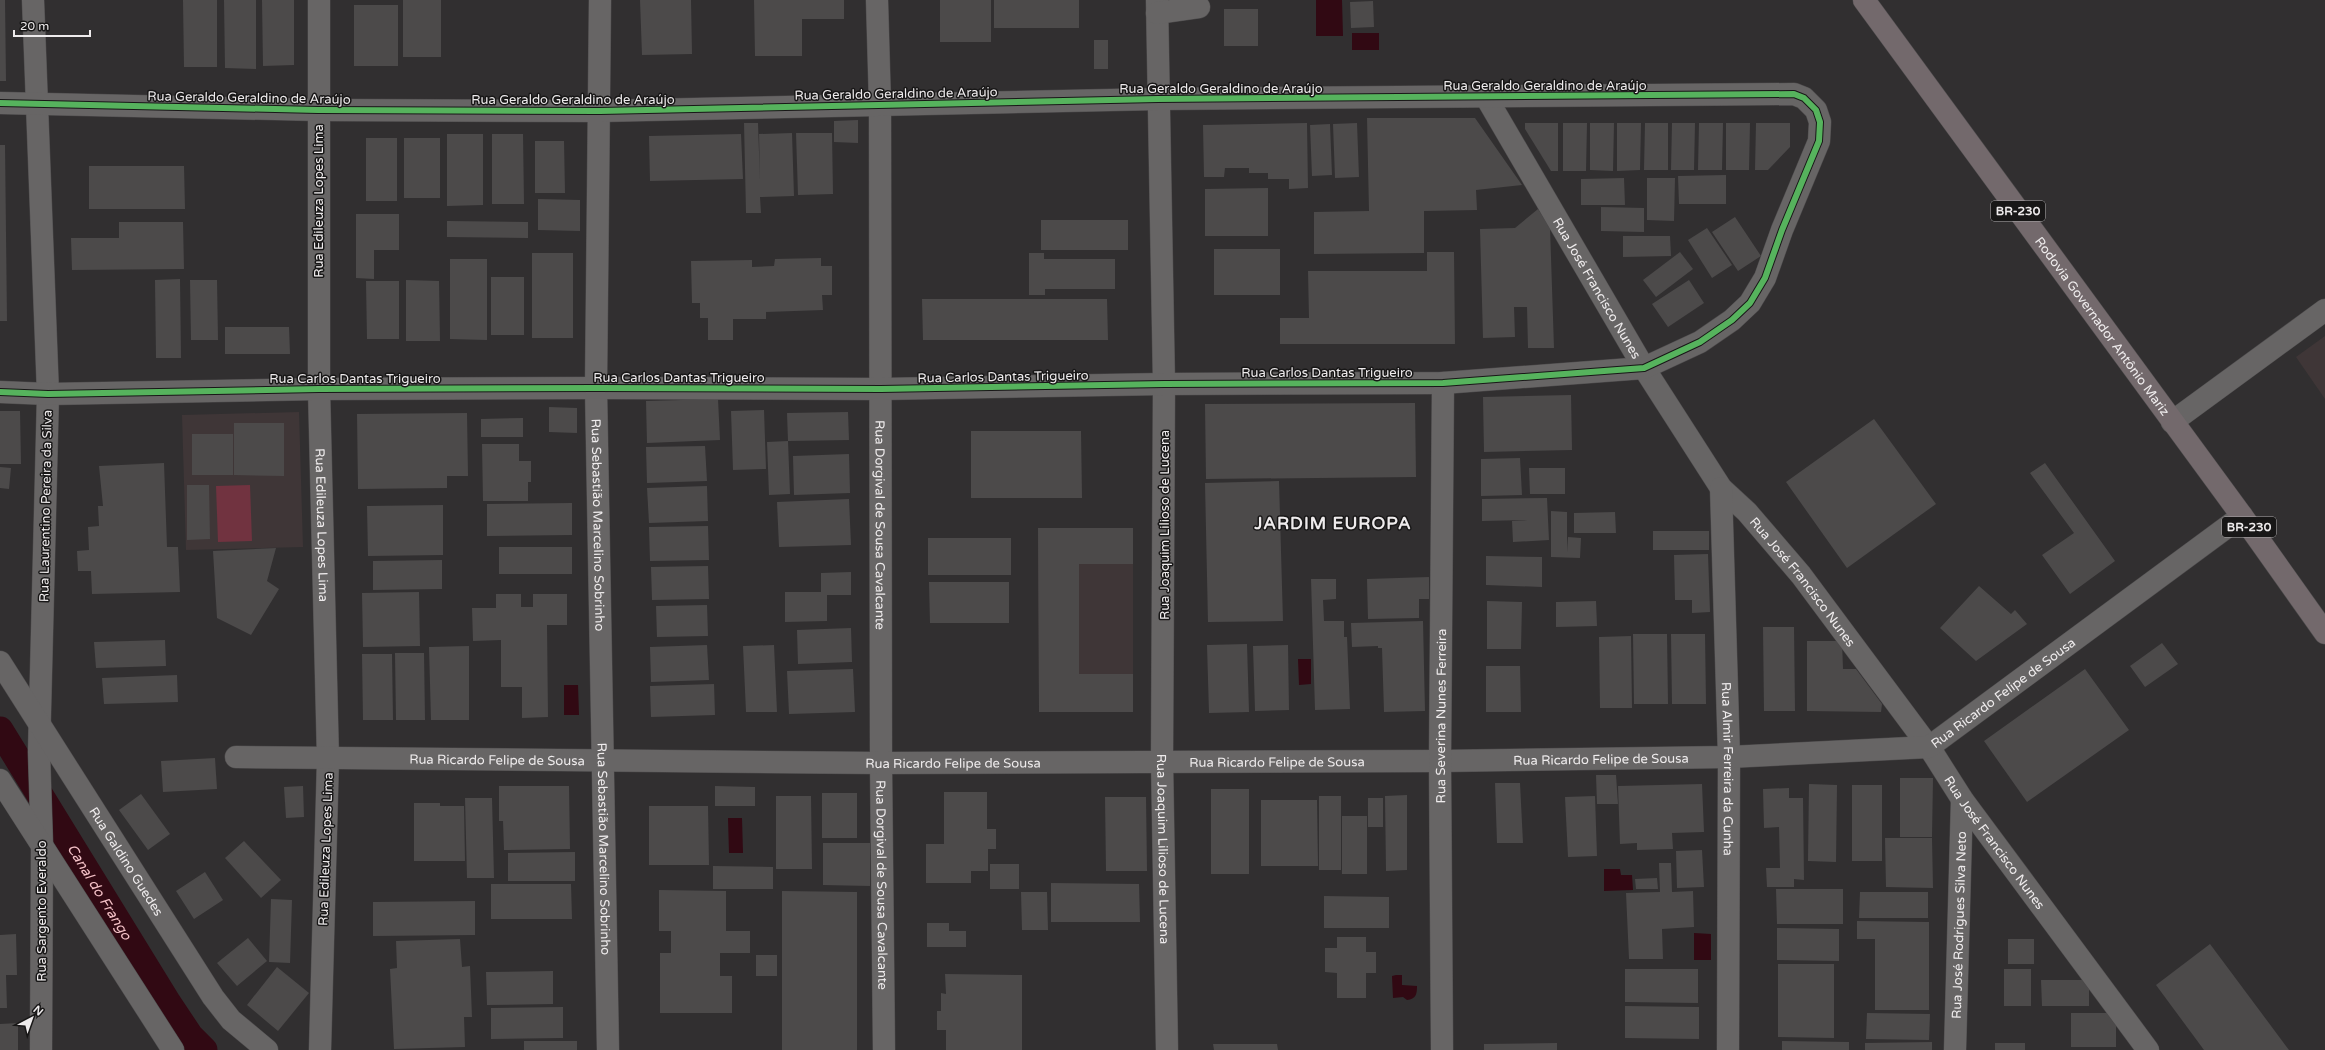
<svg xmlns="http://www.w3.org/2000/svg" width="2325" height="1050" font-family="'Varela Round',sans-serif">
<rect width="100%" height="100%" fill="#312f30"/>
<g fill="#3f3637">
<path d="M2325,336V399L2296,357Z"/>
<path d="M299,412L303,547L186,550L182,415Z"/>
<path d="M1038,528H1133V712H1039Z"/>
</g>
<path fill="#713340" d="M250,485L252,541L218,542L216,486Z"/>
<g fill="#310913">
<path d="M1316,0H1342L1343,36H1316Z"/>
<rect x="1352" y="33" width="27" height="17"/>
<path d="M1298,659H1311V684L1299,685Z"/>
<path d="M564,685H578L579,715H564Z"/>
<path d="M728,818H742L743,853H729Z"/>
<path d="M1604,869H1620L1621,875H1632L1633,890L1604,891Z"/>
<path d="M1694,933L1711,934V960H1694Z"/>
<path d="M1396,975H1402V985L1417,986C1417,994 1416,999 1407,1000L1403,997L1393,998L1392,976Z"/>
</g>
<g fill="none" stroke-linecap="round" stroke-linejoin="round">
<path stroke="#310913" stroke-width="27" id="s1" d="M0,730L168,1003L190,1036L204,1050"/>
</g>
<g fill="#4c4a4a">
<path d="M0,0H5L6,81H0Z"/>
<path d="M183,0H217V67H184Z"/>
<path d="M224,0H256V69L225,68Z"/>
<path d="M262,0H294V65L263,66Z"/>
<rect x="403" y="0" width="38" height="57"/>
<path d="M640,0H691L692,54L642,55Z"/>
<path d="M754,0H844V19H802V56H755Z"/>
<rect x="940" y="0" width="51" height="42"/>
<rect x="994" y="0" width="85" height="28"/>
<path d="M1373,1L1374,27L1351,28L1350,2Z"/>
<rect x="354" y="5" width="44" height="61"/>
<rect x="1224" y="9" width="34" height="37"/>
<rect x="1094" y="40" width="14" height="29"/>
<path d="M1367,118H1475L1522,185L1476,190L1477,210L1424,211V253L1314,254V212L1369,211Z"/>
<path d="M858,120V143L834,142V121Z"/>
<path d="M744,123H758L760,181L759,134L792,133L794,196L760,197L761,213H746Z"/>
<path d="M1307,123L1308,188L1289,189V179H1268V173H1249V168H1225L1224,177H1204L1203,125Z"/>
<path d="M1357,123L1359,177L1335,178L1333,124Z"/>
<path d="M1525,123H1558V171H1551L1525,129Z"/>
<path d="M1563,123H1587L1586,171H1563Z"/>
<path d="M1590,123H1614L1613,171L1590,170Z"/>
<path d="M1617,123H1641L1640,170L1617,171Z"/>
<path d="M1645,123H1668V170H1644Z"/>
<path d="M1672,123H1695L1694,170H1671Z"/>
<path d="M1699,123H1723L1722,170H1698Z"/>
<path d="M1726,123H1750L1749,170H1726Z"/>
<path d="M1756,123H1790V147L1768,170H1755Z"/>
<path d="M1330,124L1332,175L1312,176L1310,125Z"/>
<path d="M796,133H832L833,194L798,195Z"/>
<path d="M447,134H483V205L447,206Z"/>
<path d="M492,134H523L524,204H492Z"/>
<path d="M741,134L743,179L650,181L649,136Z"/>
<rect x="366" y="138" width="31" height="63"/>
<rect x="404" y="138" width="36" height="60"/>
<path d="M535,141H564L565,193H535Z"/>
<path d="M0,145H5L7,321H0Z"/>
<path d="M89,166H184L185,209H89Z"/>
<path d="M1726,175V204H1679L1678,176Z"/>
<path d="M1624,178L1625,205H1581V179Z"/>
<path d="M1647,178H1675L1674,221L1647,220Z"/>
<path d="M1268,188V236H1205V189Z"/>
<path d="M538,199L580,200V231L538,230Z"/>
<path d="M1601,207L1644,208V232L1601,231Z"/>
<path d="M1538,209L1550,227L1554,348H1528L1527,307H1514L1515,337L1483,338L1480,229L1515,228Z"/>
<path d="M356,214H399V250H374V279L356,278Z"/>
<path d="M1735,217L1761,256L1738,271L1712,232Z"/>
<rect x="1041" y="220" width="87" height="30"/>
<path d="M447,221L528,222V238L447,237Z"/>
<path d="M119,222H183L184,269L72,270L71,238H119Z"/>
<path d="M1707,228L1732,265L1712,278L1688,240Z"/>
<path d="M1623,236H1670L1671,256L1623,257Z"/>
<rect x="1214" y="249" width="66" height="46"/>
<path d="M1427,252H1454L1455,344H1280V318H1309L1308,271H1427Z"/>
<path d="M1680,252L1693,269L1656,297L1643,280Z"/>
<rect x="532" y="253" width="41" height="85"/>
<path d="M1029,253H1044V259H1115V289H1045V295H1029Z"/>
<path d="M821,258V266H832V295H822L823,310L766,312V319H733V340H708V318H700V303H692L691,261L752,260V267L774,266L775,259Z"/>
<path d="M450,259H487V340L450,339Z"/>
<rect x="491" y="277" width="33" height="58"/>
<path d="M180,279L181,358H156L155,280Z"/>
<path d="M190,280H217L218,340H191Z"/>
<path d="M406,280L439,281L440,341H406Z"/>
<path d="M1689,280L1704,303L1668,327L1652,304Z"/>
<path d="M366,281H399V339H367Z"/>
<path d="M922,299H1107L1108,340H923Z"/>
<path d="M225,327H289L290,354H225Z"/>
<path d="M1571,395L1572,450L1484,452L1483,397Z"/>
<path d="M718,399L720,440L647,443L646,401Z"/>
<path d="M1415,403L1416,477L1206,479L1205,404Z"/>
<path d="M549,407L577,408V433L549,432Z"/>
<path d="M764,410L766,469L733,470L731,411Z"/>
<path d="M0,411H20L21,464H0Z"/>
<path d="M848,412L849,440L788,441L787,413Z"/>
<path d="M467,413L468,476H447V488L358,489L357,414Z"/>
<path d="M523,418V437H481V419Z"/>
<path d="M1874,419L1936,504L1847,568L1786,482Z"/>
<path d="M234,423H284V476L234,475Z"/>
<path d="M971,431H1081L1082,498H971Z"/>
<rect x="192" y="434" width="41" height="41"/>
<path d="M788,441L790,494L769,495L767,442Z"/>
<path d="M482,444H519V461H531V482H528V501H483Z"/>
<path d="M705,446L707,481L647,483L646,447Z"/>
<path d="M849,454L850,493L794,495L793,456Z"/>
<path d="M1520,458L1522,495L1481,496V459Z"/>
<path d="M164,463L167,547H178L180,592L92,594L91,571H78L77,551L89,550L88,527L99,526L98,506H103L99,466Z"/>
<path d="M2045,463L2115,561L2070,594L2042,555L2074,533L2030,473Z"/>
<path d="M0,467L11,468L9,489L0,488Z"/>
<path d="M1529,468H1565V494H1530Z"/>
<path d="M1279,481L1283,621L1208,622L1205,483Z"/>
<path d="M187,485H209L210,539L187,540Z"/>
<path d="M707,486L708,521L649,523L647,488Z"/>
<path d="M1547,498L1549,540L1513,542L1512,521L1528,520L1482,521V499Z"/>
<path d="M849,499L851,545L779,547L777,502Z"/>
<path d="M572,503V535L487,536V504Z"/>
<path d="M443,505V555L368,556L367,506Z"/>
<path d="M1551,511L1567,512V552L1568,537L1581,538L1580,558L1551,557Z"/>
<path d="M1615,512L1616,533H1574V513Z"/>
<path d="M708,526L709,560L650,561L649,527Z"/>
<path d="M1038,528H1133V564H1079V674H1133V712H1039Z"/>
<rect x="1653" y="531" width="56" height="19"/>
<rect x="928" y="538" width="83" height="37"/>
<rect x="499" y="547" width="73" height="27"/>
<path d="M276,548L267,581L279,589L251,635L217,618L213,551Z"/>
<path d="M1708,554L1710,612L1692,613V600H1675L1674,555Z"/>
<path d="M1486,556L1542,557V587L1486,585Z"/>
<path d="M442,560V589L373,590V561Z"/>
<path d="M708,566L709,599L652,600L651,567Z"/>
<path d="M851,572V595H827V621L785,622V592H821V573Z"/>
<path d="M1429,577V599H1419V618L1368,619L1367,579Z"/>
<path d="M1311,579H1336V599L1323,600L1324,621H1344V637H1347L1350,709L1315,710Z"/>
<path d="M929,582H1009V623H930Z"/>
<path d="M1979,586L2011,614L2015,610L2027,624L1976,661L1940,628Z"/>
<path d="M419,592L420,646L363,647L362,593Z"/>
<path d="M496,594H521V607H533V594H567V625H547L548,717L522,718V687H501V640L473,641L472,608H496Z"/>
<path d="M1487,601L1522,602L1521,649H1487Z"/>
<path d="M1596,601L1597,626L1556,627V602Z"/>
<path d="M707,605L708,636L657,637L656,606Z"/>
<path d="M1423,621L1425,711L1384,712L1382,648H1378V646L1352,647L1351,623Z"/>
<path d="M1763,627H1794L1795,711H1764Z"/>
<path d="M851,628L852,662L798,664L797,630Z"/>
<path d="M1633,634H1667L1668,704H1634Z"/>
<path d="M1671,634H1705L1706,704H1672Z"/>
<path d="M1631,636L1632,708H1600L1599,637Z"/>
<path d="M165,640L166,666L96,668L94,642Z"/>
<path d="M1807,641H1842L1843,669H1856L1882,704L1881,712L1807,711Z"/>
<path d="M2162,643L2178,664L2145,687L2130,666Z"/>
<path d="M1247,644L1249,712L1209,713L1207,645Z"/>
<path d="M707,645L709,680L651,682L650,647Z"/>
<path d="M774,645L777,712H746L743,646Z"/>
<path d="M1288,645L1289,710L1255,711L1253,646Z"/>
<path d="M469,646V720H431L429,647Z"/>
<path d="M395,653H424L425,720H396Z"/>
<path d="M362,654H392L393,720H363Z"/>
<path d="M1486,666H1520L1521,712H1486Z"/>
<path d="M853,669L855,712L789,714L787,671Z"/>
<path d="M2085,669L2129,730L2027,802L1984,741Z"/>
<path d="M177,675L178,702L104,704L102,678Z"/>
<path d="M714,684L715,715L651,717L650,686Z"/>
<path d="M215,758L217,789L163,792L161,761Z"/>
<path d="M1596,775H1616L1618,804H1597Z"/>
<path d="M1900,778H1933L1932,837H1900Z"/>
<path d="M1495,783H1520L1523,843H1497Z"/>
<path d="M1702,784L1704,832L1672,833L1673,849L1637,850V843L1620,844L1618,786Z"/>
<path d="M1809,784L1837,785L1836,862L1808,861Z"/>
<rect x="1852" y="785" width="30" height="76"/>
<path d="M303,786L304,817L286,818L284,787Z"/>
<path d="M499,786H569L570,849L504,850L503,821H499Z"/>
<path d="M715,786L755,787V806H715Z"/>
<path d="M1789,788V798H1803L1804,880L1794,879V887H1767L1766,868H1780L1779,827L1764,828L1763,789Z"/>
<rect x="1211" y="789" width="38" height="85"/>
<path d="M944,792H987V829H996V849H988V871H971V883H926V844H944Z"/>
<rect x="822" y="793" width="35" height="45"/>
<path d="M141,794L170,834L148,850L119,810Z"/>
<path d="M1407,795V870L1386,871L1385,796Z"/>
<path d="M776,796H811L812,869H776Z"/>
<rect x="1319" y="796" width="22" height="74"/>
<path d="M1595,796L1597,856L1568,857L1565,797Z"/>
<path d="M1105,797H1146L1147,871H1106Z"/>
<path d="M465,798H492L494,878H467Z"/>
<rect x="1368" y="798" width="15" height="29"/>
<path d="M1261,800H1317L1318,866H1261Z"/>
<path d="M414,803H440V806H464L465,861H414Z"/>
<path d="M649,806H708L709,865H649Z"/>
<rect x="1342" y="816" width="25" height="58"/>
<path d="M1885,838H1932L1933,888L1886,887Z"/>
<path d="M244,841L281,880L261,898L225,858Z"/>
<path d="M823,843H870V886L823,885Z"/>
<path d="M1702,850L1704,887L1677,888L1676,851Z"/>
<path d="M575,852V881H508V853Z"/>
<path d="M1659,863H1671L1672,892L1693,891L1694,927L1662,929L1663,959H1629L1626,893L1660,892Z"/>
<rect x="990" y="864" width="29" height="25"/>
<path d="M713,866L773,867V889H713Z"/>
<path d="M205,872L223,900L194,919L176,891Z"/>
<path d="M1657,878L1658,889H1636L1635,879Z"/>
<path d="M1051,883L1139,884L1140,922H1051Z"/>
<path d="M491,884H571L572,919H491Z"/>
<path d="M1776,889H1843V924H1777Z"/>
<path d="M659,890L726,891V931H750V953H720V976H732V1013H660V953H671V931H659Z"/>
<path d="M782,891L857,892V1050H782Z"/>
<path d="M1021,892H1047L1048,930H1022Z"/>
<path d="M1860,892H1928V918H1859Z"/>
<path d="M1324,896L1389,897V928H1324Z"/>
<path d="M271,899L292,900L290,963L269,962Z"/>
<path d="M475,901V935L373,936V902Z"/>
<path d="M1857,921L1929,922V1010H1875V939H1857Z"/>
<path d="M927,923H949V931H966V947H927Z"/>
<path d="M1777,928L1839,929V961L1777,960Z"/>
<path d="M16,934L17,975H6L7,1008H0V935Z"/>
<path d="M1337,937H1366V952H1376V973H1366V998H1337V973L1325,972V948H1337Z"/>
<path d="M248,938L267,961L237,986L217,963Z"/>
<path d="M460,939L462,967L470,966L472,1017H464L465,1047L394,1049L390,969L397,968L396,941Z"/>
<rect x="2008" y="939" width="26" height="25"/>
<path d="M2210,944L2289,1050H2204L2156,985Z"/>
<rect x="756" y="955" width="21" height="21"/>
<path d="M1778,964H1834V1038L1778,1037Z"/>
<path d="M277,967L309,993L278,1031L247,1005Z"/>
<path d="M1625,969H1698V1003L1625,1002Z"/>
<rect x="2004" y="969" width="27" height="37"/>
<path d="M553,971V1004L487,1005L486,972Z"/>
<path d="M945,974L1022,975V1050H946V1030H937V1011H941V993L946,994Z"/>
<path d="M2041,980H2089V1006H2042Z"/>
<path d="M1625,1006L1699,1007V1039L1625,1038Z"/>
<path d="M563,1007V1038L491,1039V1008Z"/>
<path d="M1867,1013L1930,1014L1929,1040L1866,1039Z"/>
<rect x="2071" y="1013" width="45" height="34"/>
<path d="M18,1023V1050H0V1024Z"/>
<rect x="524" y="1041" width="53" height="9"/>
<path d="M1782,1041L1849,1042V1050H1782Z"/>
<path d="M1932,1042V1050H1865V1043Z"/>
<path d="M1557,1043V1050H1484V1044Z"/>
<rect x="1995" y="1043" width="30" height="7"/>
<path d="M1213,1044H1277L1278,1050H1214Z"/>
</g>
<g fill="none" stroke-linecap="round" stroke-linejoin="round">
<g stroke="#4c4a4b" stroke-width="23">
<g id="minor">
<path d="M33,0L48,394L39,752L42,845L41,1050"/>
<path id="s2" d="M319,0V389L328,759L320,1050"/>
<path id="s3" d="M600,0L596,388L608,1050"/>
<path id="s4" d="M877,0L880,105L881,763L884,1050"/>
<path id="s5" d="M1157,0L1164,384L1162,760L1167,1050"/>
<path d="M1157,13L1199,7"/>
<path id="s6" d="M1486,97L1644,368L1721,488L1747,512L1801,575L1929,747L1962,799L2148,1050"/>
<path d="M0,103L318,110L600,111L1158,99L1794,94L1804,98L1816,110L1820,122L1819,141L1782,230L1765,278L1750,303L1732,320L1700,342L1644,368L1443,383L1164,384L881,389L596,388L319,389L48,394L0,392"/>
<path d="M2172,422L2325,310"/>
<path id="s7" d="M1721,488L1729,757L1728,1050"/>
<path id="s8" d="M0,662L213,997L231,1020L267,1050"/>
<path id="s9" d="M236,757L881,763L1440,761L1729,757L1929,747L2242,516"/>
<path d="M0,780L173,1050"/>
<path id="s10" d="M1442,1050L1440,761L1443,383"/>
<path id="s11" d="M1955,1050L1962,799"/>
</g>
</g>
<g stroke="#4c4a4b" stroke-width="23">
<g id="highway">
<path id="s12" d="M1864,0L2242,516L2325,633"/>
</g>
</g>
<use href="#minor" stroke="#676565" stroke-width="22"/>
<use href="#highway" stroke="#73696c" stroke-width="22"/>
<g stroke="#181717" stroke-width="8">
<path id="cycleway" d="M0,103L318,110L600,111L1158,99L1794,94L1804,98L1816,110L1820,122L1819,141L1782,230L1765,278L1750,303L1732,320L1700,342L1644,368L1443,383L1164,384L881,389L596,388L319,389L48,394L0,392"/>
</g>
<use href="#cycleway" stroke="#56b35d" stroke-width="6"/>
</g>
<g text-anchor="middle" stroke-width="3" stroke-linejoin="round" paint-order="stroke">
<g fill="#181717" stroke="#aeabac" stroke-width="1">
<rect x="1991" y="201" width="54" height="20" rx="3"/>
<rect x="2222" y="517" width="54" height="20" rx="3"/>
</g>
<g font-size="12" font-weight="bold" fill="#eeebec">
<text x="2018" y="215">BR-230</text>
<text x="2249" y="531">BR-230</text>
</g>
<g font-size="13" fill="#eeebec" stroke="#181717">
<text x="1545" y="90">Rua Geraldo Geraldino de Araújo</text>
<text x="1221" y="93">Rua Geraldo Geraldino de Araújo</text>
<text transform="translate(896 93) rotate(-1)" y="5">Rua Geraldo Geraldino de Araújo</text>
<text transform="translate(249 97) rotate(1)" y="5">Rua Geraldo Geraldino de Araújo</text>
<text x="573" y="104">Rua Geraldo Geraldino de Araújo</text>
<text transform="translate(318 201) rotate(-90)" y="5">Rua Edileuza Lopes Lima</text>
<text dy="5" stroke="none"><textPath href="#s6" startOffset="221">Rua José Francisco Nunes</textPath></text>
<text dy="5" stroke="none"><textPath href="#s12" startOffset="404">Rodovia Governador Antônio Mariz</textPath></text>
<text x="1327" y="377">Rua Carlos Dantas Trigueiro</text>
<text transform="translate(1003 376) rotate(-1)" y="5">Rua Carlos Dantas Trigueiro</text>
<text x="679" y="382">Rua Carlos Dantas Trigueiro</text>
<text x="355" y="383">Rua Carlos Dantas Trigueiro</text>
<text transform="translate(45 506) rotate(-89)" y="5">Rua Laurentino Pereira da Silva</text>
<text dy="5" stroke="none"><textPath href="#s2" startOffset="525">Rua Edileuza Lopes Lima</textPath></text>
<text dy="5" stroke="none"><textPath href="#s3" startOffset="525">Rua Sebastião Marcelino Sobrinho</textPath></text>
<text dy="5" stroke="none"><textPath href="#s4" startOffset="525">Rua Dorgival de Sousa Cavalcante</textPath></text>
<text transform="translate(1164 525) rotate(-90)" y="5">Rua Joaquim Lilioso de Lucena</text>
<text dy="5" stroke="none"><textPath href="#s6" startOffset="581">Rua José Francisco Nunes</textPath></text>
<text dy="5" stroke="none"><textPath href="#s9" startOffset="1785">Rua Ricardo Felipe de Sousa</textPath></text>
<text dy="5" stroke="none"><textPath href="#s10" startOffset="334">Rua Severina Nunes Ferreira</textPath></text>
<text dy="5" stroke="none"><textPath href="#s9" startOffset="1365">Rua Ricardo Felipe de Sousa</textPath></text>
<text dy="5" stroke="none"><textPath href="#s9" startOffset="261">Rua Ricardo Felipe de Sousa</textPath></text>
<text dy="5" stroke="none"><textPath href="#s9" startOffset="1041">Rua Ricardo Felipe de Sousa</textPath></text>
<text dy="5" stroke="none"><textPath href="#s9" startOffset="717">Rua Ricardo Felipe de Sousa</textPath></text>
<text dy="5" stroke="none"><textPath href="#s7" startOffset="281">Rua Almir Ferreira da Cunha</textPath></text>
<text dy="5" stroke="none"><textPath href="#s6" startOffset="905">Rua José Francisco Nunes</textPath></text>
<text transform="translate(325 849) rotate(-88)" y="5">Rua Edileuza Lopes Lima</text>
<text dy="5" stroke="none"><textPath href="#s3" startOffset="849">Rua Sebastião Marcelino Sobrinho</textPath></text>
<text dy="5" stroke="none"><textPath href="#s5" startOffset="849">Rua Joaquim Lilioso de Lucena</textPath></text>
<text dy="5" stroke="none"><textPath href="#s8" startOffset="236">Rua Galdino Guedes</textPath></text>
<text dy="5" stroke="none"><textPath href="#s4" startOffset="885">Rua Dorgival de Sousa Cavalcante</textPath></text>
<text transform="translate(41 911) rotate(-90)" y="5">Rua Sargento Everaldo</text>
<text dy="5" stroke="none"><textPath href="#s11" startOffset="125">Rua José Rodrigues Silva Neto</textPath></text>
</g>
<g font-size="14" font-style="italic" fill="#f4c1c7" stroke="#181717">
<text dy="5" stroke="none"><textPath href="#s1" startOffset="190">Canal do Frango</textPath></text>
</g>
<g font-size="17" font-weight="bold" letter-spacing="1" fill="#eeebec" stroke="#181717">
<text x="1333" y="529">JARDIM EUROPA</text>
</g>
</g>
<g transform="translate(32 1018) rotate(41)" stroke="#181717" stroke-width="3" paint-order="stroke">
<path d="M0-3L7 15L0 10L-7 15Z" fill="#eeebec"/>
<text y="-6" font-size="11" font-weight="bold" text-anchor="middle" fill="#eeebec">N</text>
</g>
<path d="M14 30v6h76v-6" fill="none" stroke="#eeebec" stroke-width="2"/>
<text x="20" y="30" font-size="12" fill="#eeebec" stroke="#181717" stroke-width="3" paint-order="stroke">20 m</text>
</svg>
